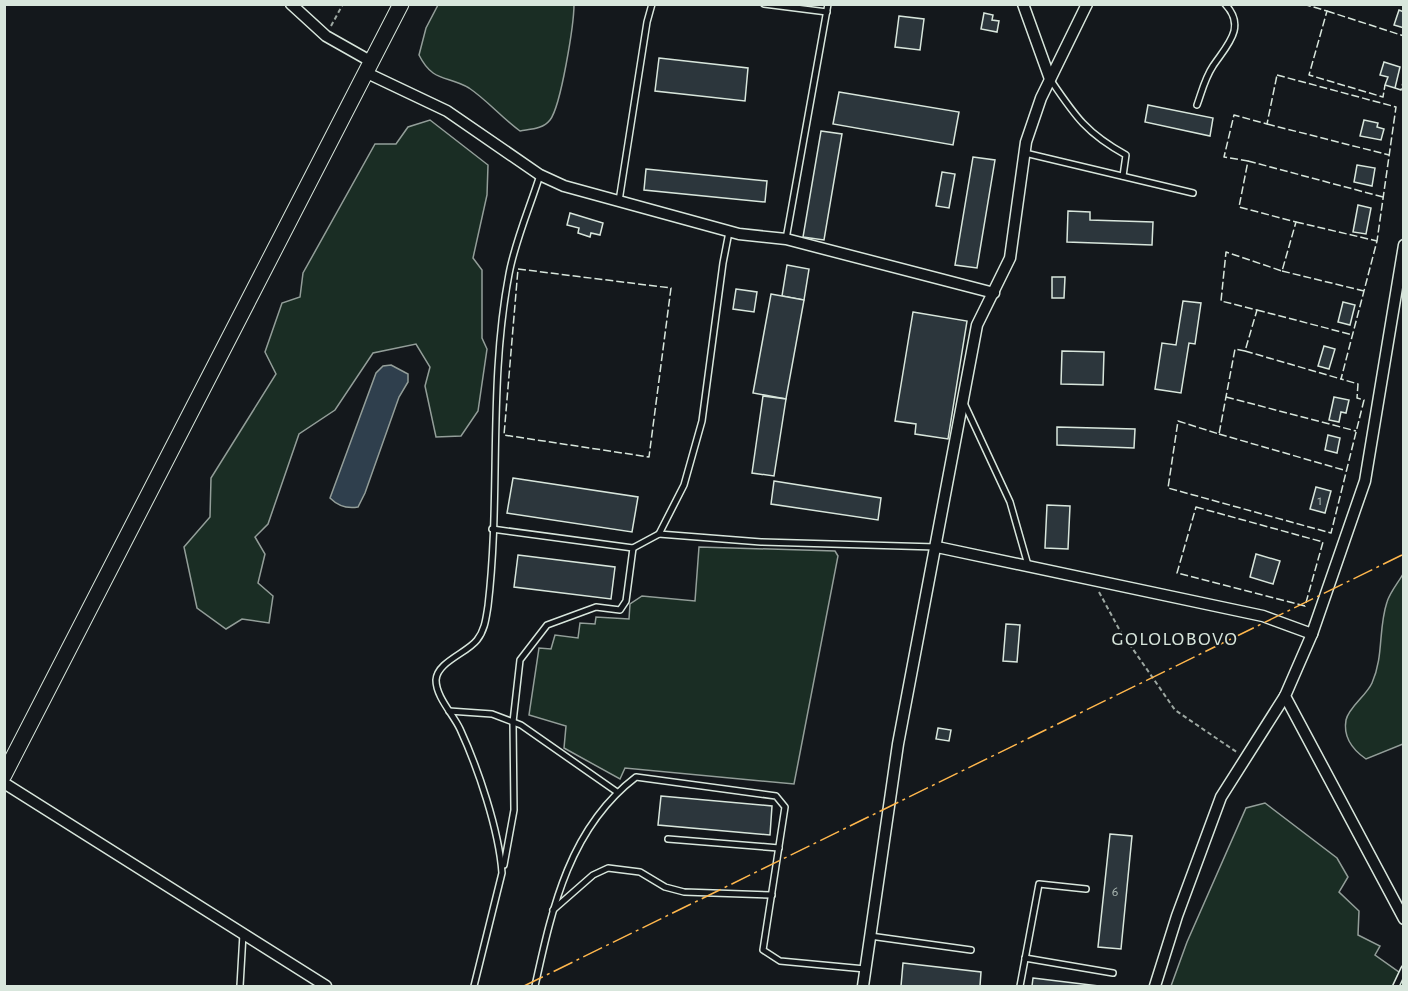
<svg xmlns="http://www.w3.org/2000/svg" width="1408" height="991" font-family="'Alegreya Sans',sans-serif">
<rect width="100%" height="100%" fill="#14181c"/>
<g fill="#1a2d24" stroke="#939e99" stroke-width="1.5">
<path d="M574,4C574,24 561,106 550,120C543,129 531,129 520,131C502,118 487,100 469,88C447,75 433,83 419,55L426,28L438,5Z"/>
<path d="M430,120L488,165L487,195L473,258L482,270V338L487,349L478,411L461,436L436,437L425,386L430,367L416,344L373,353L335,410L299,434L268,524L255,537L265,554L258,583L273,596L269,623L242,619L226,629L197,608L184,547L210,517L211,478L276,374L265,352L282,303L300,297L303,273L375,144H396L408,127Z"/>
<path d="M699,547L835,551L838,556L794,784L625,768L620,779L564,748L566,726L529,715L539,648L551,649L555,635L578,638L580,623L595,624L596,617L629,619L630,604L642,596L695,601Z"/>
<path d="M1403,574V744L1366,759C1353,750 1343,737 1346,720C1349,707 1366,696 1372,683C1384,656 1378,629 1387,602C1390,592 1398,583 1403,574Z"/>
<path d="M1265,803L1337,858L1348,877L1339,892L1359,911L1358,935L1380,946L1375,955L1403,975V986H1171L1187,942L1246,808Z"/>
</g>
<path fill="#2f3f4d" stroke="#939e99" stroke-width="1.5" d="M391,365L408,374V382L399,397L365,493L358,507C347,509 338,506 330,498L376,373L383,366Z"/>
<g fill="#2c363c" stroke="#d8e6dc" stroke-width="1.5">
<path d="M1399,10L1404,12V28L1394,25Z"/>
<path d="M984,13L993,15L992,20L999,21L997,32L981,29Z"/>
<path d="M899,16L924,19L920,50L895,47Z"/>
<path d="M659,58L748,68L745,101L655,91Z"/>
<path d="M1384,62L1400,67L1395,88L1385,85L1388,77L1380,75Z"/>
<path d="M839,92L959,112L953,145L833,124Z"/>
<path d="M1148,105L1213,118L1210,136L1145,122Z"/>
<path d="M1364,120L1378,123L1377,127L1384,129L1381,140L1360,136Z"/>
<path d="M821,131L842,134L824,240L803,237Z"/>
<path d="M973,157L995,160L977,268L955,265Z"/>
<path d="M1357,165L1375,168L1372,186L1354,182Z"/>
<path d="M646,169L767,181L765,202L644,190Z"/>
<path d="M942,172L955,174L949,208L936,206Z"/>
<path d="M1358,205L1371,208L1366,234L1353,232Z"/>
<path d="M1068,211L1090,212V220L1153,222L1152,245L1067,242Z"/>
<path d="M570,213L603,223L600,235L591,233L590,237L578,233L579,228L567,225Z"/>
<path d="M787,265L809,269L804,300L782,296Z"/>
<path d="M1052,277H1065L1064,298H1052Z"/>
<path d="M736,289L757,292L754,312L733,309Z"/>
<path d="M771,294L804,300L786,399L753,393Z"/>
<path d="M1183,301L1201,303L1195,344L1189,343L1181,393L1155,389L1162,343L1176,345Z"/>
<path d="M1343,302L1355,305L1350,325L1338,322Z"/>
<path d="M913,312L967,321L948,439L915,434L916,424L895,421Z"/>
<path d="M1324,346L1335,349L1329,369L1318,366Z"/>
<path d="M1062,351L1104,352L1103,385L1061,384Z"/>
<path d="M763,396L786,399L774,476L752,473Z"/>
<path d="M1334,397L1349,400L1346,413L1341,412L1339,422L1329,420Z"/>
<path d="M1057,427L1135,429L1134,448L1057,445Z"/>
<path d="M1328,435L1340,438L1337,453L1325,450Z"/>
<path d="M513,478L638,497L632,532L507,513Z"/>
<path d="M774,481L881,498L878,520L771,504Z"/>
<path d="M1316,487L1331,491L1325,513L1310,509Z"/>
<path d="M1047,505L1070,506L1068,549L1045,548Z"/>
<path d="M1256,554L1280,561L1273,584L1250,577Z"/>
<path d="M518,555L615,567L611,599L514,587Z"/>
<path d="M1006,624L1020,625L1017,662L1003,661Z"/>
<path d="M938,728L951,730L949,741L936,739Z"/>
<path d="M661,796L772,806L770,835L658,825Z"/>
<path d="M1110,834L1132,836L1121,949L1098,947Z"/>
<path d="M903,963L981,972L980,986H901Z"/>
<path d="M1033,978L1099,986H1032Z"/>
</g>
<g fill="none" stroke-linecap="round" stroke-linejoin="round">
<g stroke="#d8e6dc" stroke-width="8">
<g id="lane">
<path d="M764,4L827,12"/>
<path d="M1050,79C1075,116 1086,133 1126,155L1123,176"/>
<path d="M1197,105C1202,91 1205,78 1213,66C1227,45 1247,27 1225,4"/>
<path d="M1025,153L1193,193"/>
<path d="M619,201L647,22L652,4"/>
<path d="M786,239L828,4"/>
<path d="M964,403L1010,502L1028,565"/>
<path d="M492,529L633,548L659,534L684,485L702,421L723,263L729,232"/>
<path d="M659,534L761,542L936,547"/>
<path d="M449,711L492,714L521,725L617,792"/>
<path d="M668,839L779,848"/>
<path d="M504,865L514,810L513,722L520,660L547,625L596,607L620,610L626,601L633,548"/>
<path d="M553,910L593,875L608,868L640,872L665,887L684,892L772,895"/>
<path d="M870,936L971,950"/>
<path d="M1025,958L1113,973"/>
<path d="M240,986L243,934"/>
<path d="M474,986L502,873C499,830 478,768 460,729C453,714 436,697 436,680C437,662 467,653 477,640C485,630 486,618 488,606C501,496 488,384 509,274C515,241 530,207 540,175"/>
<path d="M535,986C552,909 569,828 636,777L776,796L785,807L763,950L780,961L865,969"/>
<path d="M1020,986L1039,884L1086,889"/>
<path d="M1396,986L1404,969"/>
</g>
</g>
<g stroke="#d8e6dc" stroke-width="13">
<g id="street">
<path d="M291,4L326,36L372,62"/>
<path d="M1023,4L1050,79"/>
<path d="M367,73L447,111L540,175L564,186L739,234L786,239L994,293"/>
<path d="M1404,245L1365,481L1312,634L1285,696L1404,919"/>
<path d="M937,547L1263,616L1312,634"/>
<path d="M4,783L326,986"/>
<path d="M863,986L898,744L977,325L1010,258L1026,142L1041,98L1087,4"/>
<path d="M1155,986L1177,916L1221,797L1285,696"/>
</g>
</g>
<g stroke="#d8e6dc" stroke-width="17">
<path id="secondary" d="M4,775L401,4"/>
</g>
<g stroke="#9da8a2" stroke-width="2" stroke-dasharray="4.5 3" stroke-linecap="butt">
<path d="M331,26L343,4"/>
<path d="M1099,592L1119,629L1175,710L1238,753"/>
</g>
<use href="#lane" stroke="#14181c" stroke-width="5"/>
<use href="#street" stroke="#14181c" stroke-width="10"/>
<use href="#secondary" stroke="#14181c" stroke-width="15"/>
<g stroke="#d8e6dc" stroke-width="1.5" stroke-dasharray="8 3" stroke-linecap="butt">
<path d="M1303,4L1327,11L1309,75L1383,97L1385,85"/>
<path d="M1327,11L1404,36"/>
<path d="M1277,75L1396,107L1377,241L1341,379L1358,384L1357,398L1364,400L1331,533L1168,488L1178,421L1219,434L1235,349L1245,351L1257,310L1221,301L1226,252L1282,271L1296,222L1239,207L1248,161L1224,157L1234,115L1267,124Z"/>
<path d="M1395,88L1401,90L1404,79"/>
<path d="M1267,124L1389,155"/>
<path d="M1248,161L1383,197"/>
<path d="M1296,222L1377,241"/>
<path d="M518,269L671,288L649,457L504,435Z"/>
<path d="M1282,271L1364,291"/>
<path d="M1257,310L1353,335"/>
<path d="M1245,351L1341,379"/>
<path d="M1226,397L1356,431"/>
<path d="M1219,434L1347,471"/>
<path d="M1196,507L1323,542L1305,606L1177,573Z"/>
</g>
<path stroke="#ffb74d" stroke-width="1.5" stroke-dasharray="21 4.5 3 4.5" stroke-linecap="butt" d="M524,986L1404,554"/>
</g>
<g text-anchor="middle" stroke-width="4.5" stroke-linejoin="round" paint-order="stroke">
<g font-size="14" fill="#adbab4">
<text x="1320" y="505">1</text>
<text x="1115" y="896">6</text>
</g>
<g font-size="20" letter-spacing="1.5" fill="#d8e6dc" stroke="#14181c">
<text x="1175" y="645">GOLOLOBOVO</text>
</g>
</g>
<rect width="1408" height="991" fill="none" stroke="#d8e6dc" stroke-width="12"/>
</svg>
